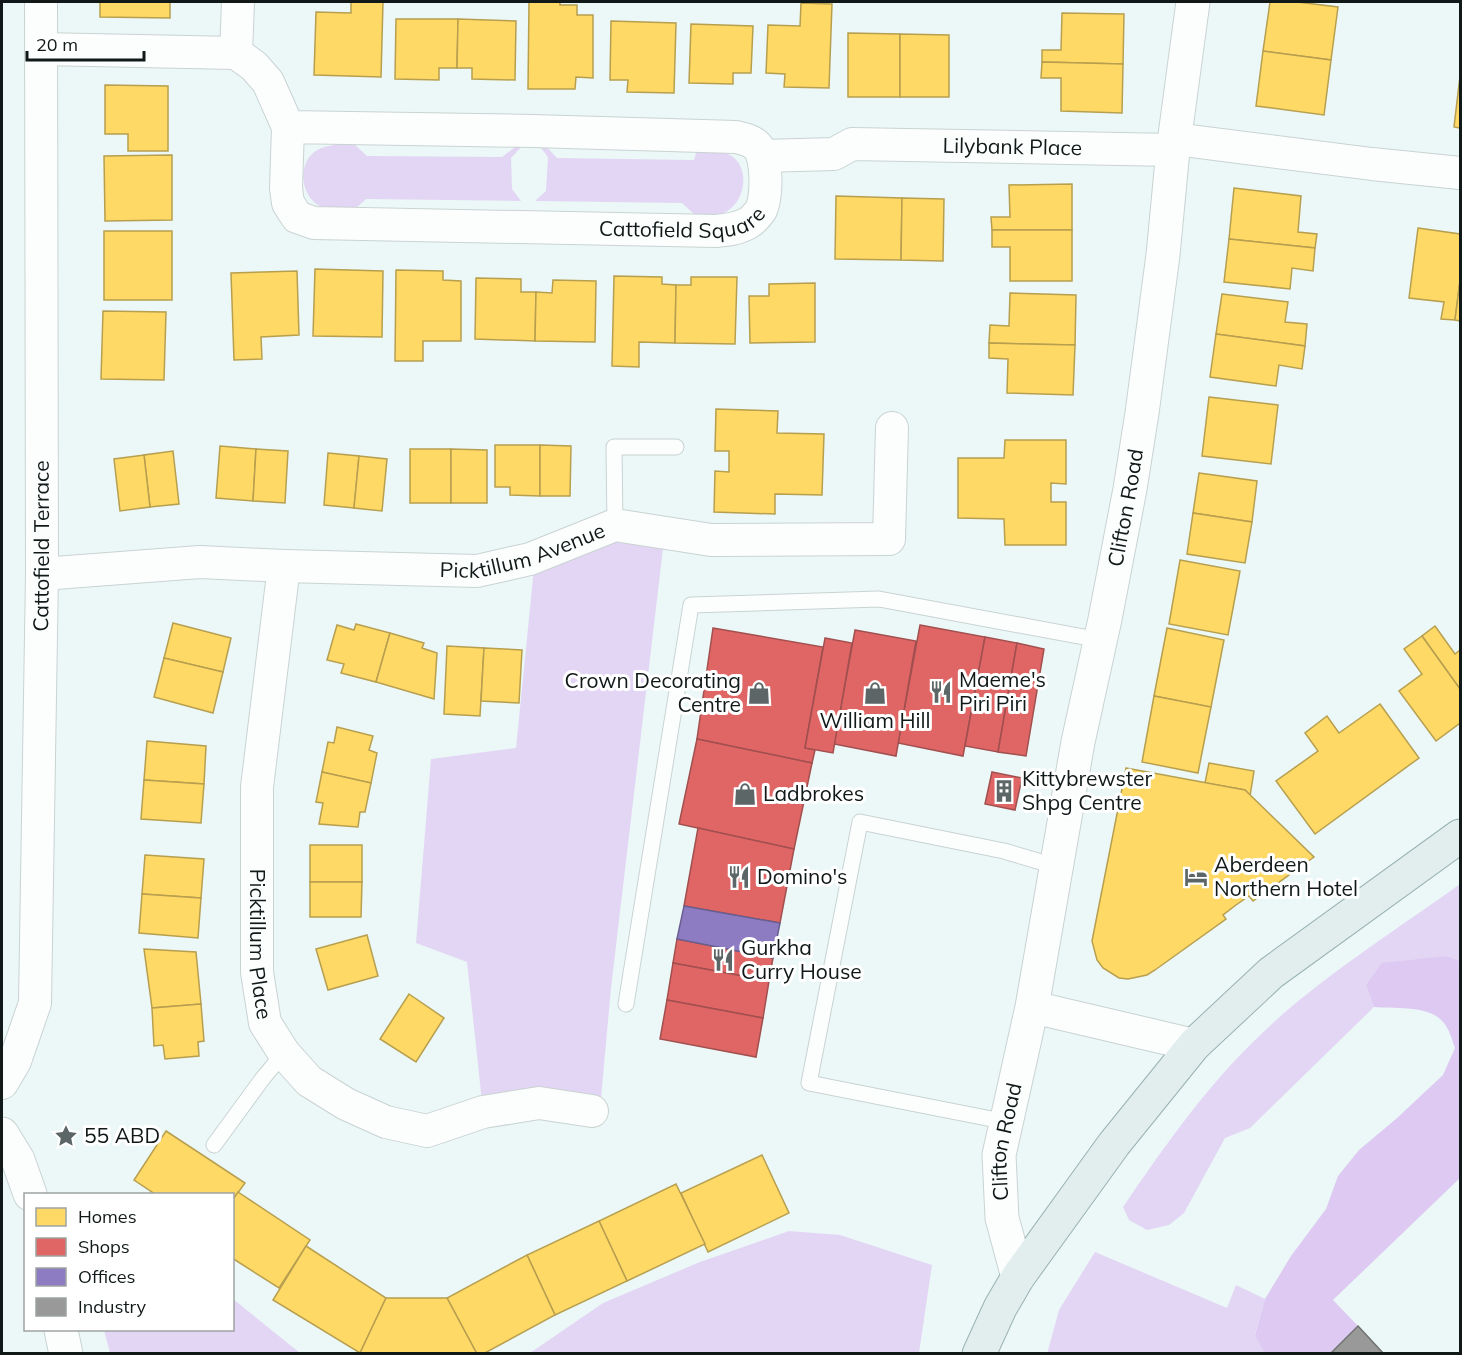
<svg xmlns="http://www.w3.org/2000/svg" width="1462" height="1355" font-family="Mulish,sans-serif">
<rect width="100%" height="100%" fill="#ebf8f7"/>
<g fill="#e3d6f4">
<path d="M537,143L544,144L557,158L694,160L697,150C706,150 717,150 726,153C754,164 746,209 718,215C711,217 702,215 695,215L682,203L535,201L546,191L548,157Z"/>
<path d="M338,144H354L367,156L502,157L519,144H524L511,158L512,189L521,201L366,199L354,210C343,210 331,212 321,207C302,197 297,169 312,154C319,147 329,146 338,144Z"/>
<path d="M614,531L664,540L611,988L600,1109L482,1102L467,962L416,943L431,759L516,748L534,568Z"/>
<path d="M1460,884V961L1447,956L1366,985L1374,1007L1250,1128L1225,1138L1184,1213L1169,1225L1147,1230L1129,1220L1123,1207C1168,1141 1213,1077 1273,1023C1330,971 1398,929 1460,884Z"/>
<path d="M789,1231L840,1235L932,1265L919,1353H530L603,1303L700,1262Z"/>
<path d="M1095,1252L1227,1308L1236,1285L1265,1299L1255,1334L1264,1353L1047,1354L1059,1310Z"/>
<path d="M233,1299L300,1353H110L104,1330H232Z"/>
</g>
<path fill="#ddc9f1" d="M1447,956L1460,961V1178L1333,1300L1358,1326L1330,1353H1264L1255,1335L1265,1299L1291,1256L1326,1209L1338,1176L1359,1150L1396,1119L1443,1075L1455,1048C1452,1040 1449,1028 1443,1022C1429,1005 1395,1009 1374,1007L1366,985L1382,963Z"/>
<g fill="#ffd966" stroke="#b79f4f" stroke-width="1.5">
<path d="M100,2H170V18L100,17Z"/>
<path d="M351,2H383L381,77L314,75L316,12L351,13Z"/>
<path d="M529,2H560V5H577V15H593V78L576,77L575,89H528Z"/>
<path d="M1270,2H1297L1338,7L1331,60L1263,51Z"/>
<path d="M801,3L832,4L829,88L784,87L785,74L766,73L768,25L800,26Z"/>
<path d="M1062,13L1124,14L1123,64L1042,62V50H1061Z"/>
<path d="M396,19H458L457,68H439V80L395,79Z"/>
<path d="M458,19L516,21L515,80L472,79V68H457Z"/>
<path d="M611,21L676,23L674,93L627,92L628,80H610Z"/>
<path d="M691,24L753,26L751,73H733V84L689,83Z"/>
<path d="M848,33L900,34V97H848Z"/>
<path d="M900,34L949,35V97H900Z"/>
<path d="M1263,51L1331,60L1324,115L1256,106Z"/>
<path d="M1042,62L1123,64L1122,113L1061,111V78H1041Z"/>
<path d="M1460,76V128L1454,127Z"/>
<path d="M105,85L168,86V151H128V134H105Z"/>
<path d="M172,155V220L105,221L104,156Z"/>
<path d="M1072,184V230H992L991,217H1010L1009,185Z"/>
<path d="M1234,188L1301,196L1298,232L1317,234L1315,248L1229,239Z"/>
<path d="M836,196L902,198L901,260L835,259Z"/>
<path d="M902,198L944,199L943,261L901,260Z"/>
<path d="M1418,228L1460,234V281L1455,320L1441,319L1444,302L1409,298Z"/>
<path d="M992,230H1072V281H1010V247H992Z"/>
<rect x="104" y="231" width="68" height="69"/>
<path d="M1229,239L1315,248L1313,271L1292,268L1290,289L1224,282Z"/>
<path d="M315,269L383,271L382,337L313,336Z"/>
<path d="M396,270L443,271V280L461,281V341H423V361H395Z"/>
<path d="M297,271L299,335L261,337L262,359L234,360L231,273Z"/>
<path d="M614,276L662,277V284L676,285L675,343L639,342V367L612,366Z"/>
<path d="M691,277H737L735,344L675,343L676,285H691Z"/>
<path d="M476,278L521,279V292H536L535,341L475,339Z"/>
<path d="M553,280L596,281L595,342L535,341L536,292L552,293Z"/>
<path d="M1460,281V321L1455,320Z"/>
<path d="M815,283V342L750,343L749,296H769V284Z"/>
<path d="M1010,293L1076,295L1075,345L989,343L990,325L1009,326Z"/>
<path d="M1222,294L1288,302L1285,322L1307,324L1305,346L1216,334Z"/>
<path d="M103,311L166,312L164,380L101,379Z"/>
<path d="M1216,334L1305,346L1302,369L1279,365L1276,386L1210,377Z"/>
<path d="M989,343L1075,345L1073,395L1007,393L1008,359L989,358Z"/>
<path d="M1209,397L1278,405L1271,464L1202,456Z"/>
<path d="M716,409L778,411L777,433L824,434L822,495L775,494V514L714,512L715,471L729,472V451H715Z"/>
<path d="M1005,440H1066V484L1051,483V502H1066V545H1005L1004,519L958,518V458H1004Z"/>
<path d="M495,445H540V496L510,495V487H495Z"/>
<path d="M540,445L571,446L570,496H540Z"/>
<path d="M220,446L256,449L253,501L216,498Z"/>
<path d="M256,449L288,451L285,503L253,501Z"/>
<rect x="410" y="449" width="41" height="54"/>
<path d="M451,449L487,450V503H451Z"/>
<path d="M173,451L179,504L150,507L144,455Z"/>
<path d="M328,453L359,456L354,508L324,505Z"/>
<path d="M144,455L150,507L120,511L114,459Z"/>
<path d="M359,456L387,459L382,511L354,508Z"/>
<path d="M1199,473L1257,481L1252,522L1193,513Z"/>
<path d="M1193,513L1252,522L1245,563L1187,554Z"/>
<path d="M1180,560L1240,571L1228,635L1169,624Z"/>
<path d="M173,623L231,638L223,672L164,658Z"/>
<path d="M356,624L390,633L376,682L341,673L344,664L327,660L337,625L354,630Z"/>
<path d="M1435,626L1455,654L1460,650V689L1422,636Z"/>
<path d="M1167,628L1224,640L1211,707L1154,696Z"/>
<path d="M390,633L424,643L422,648L437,653L434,699L376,682Z"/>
<path d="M1422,636L1460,689V723L1436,741L1399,691L1422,674L1404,649Z"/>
<path d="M447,646L484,648L480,716L444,714Z"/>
<path d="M484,648L522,650L519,703L481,701Z"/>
<path d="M164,658L223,672L213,713L154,697Z"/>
<path d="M1154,696L1211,707L1198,773L1142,762Z"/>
<path d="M1380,704L1419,758L1315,834L1276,781L1318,751L1305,733L1327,716L1339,733Z"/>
<path d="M337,727L373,736L369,750L377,753L371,783L322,772L328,742L334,743Z"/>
<path d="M147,741L206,746L204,784L144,780Z"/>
<path d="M1209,763L1254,771L1250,796L1245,790L1205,783Z"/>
<path d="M1126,768L1245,790L1314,857L1253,901L1249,896L1236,905L1223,915L1226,919L1155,970L1147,975L1128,979L1119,978L1103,968L1097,960L1092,941Z"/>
<path d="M322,772L371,783L365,812H360L358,827L319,824L323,803L316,802Z"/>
<path d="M144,780L204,784L201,823L141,819Z"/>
<rect x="310" y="845" width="52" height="37"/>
<path d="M145,855L204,859L201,898L142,894Z"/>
<path d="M310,882H362L361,917H310Z"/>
<path d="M142,894L201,898L198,938L139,933Z"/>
<path d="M367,935L378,976L328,990L316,949Z"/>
<path d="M144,949L196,952L201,1004L152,1008Z"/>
<path d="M409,994L444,1018L416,1062L380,1039Z"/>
<path d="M201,1004L204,1041L198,1042L199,1056L165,1059L163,1045L154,1046L152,1008Z"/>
<path d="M166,1131L245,1183L232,1201V1194H155L134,1180Z"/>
<path d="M762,1155L789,1213L708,1252L681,1193Z"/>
<path d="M676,1184L705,1244L627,1281L599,1221Z"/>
<path d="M238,1192L310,1240L279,1288L232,1258V1201Z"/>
<path d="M599,1221L627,1281L555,1315L527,1255Z"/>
<path d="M306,1246L386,1298L360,1353L273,1300Z"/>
<path d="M527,1255L555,1315L483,1354H477L447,1298Z"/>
<path d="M386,1298H447L477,1354L360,1353Z"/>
</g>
<g fill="#e06666" stroke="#a24f4f" stroke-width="1.5">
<path d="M920,625L985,637L963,756L898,743Z"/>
<path d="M713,628L823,647L805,748L815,750L812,763L697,739Z"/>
<path d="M855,630L916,641L896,756L834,744Z"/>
<path d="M985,637L1017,643L998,752L965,746Z"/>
<path d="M825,638L852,643L833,753L805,748Z"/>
<path d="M1017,643L1044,649L1026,756L998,752Z"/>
<path d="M697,739L812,763L794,849L679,824Z"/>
<path d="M992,772L1022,778L1015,810L985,804Z"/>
<path d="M698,828L794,849L780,923L684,906Z"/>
<path d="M677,939L773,958L769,981L673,963Z"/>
<path d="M673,963L769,981L763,1018L667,1000Z"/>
<path d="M667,1000L763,1018L756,1057L660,1039Z"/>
</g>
<path fill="#8e7cc3" stroke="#685e90" stroke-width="1.5" d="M684,906L780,923L773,958L677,939Z"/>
<path fill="#999" stroke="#707272" stroke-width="1.5" d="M1358,1326L1384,1354H1330Z"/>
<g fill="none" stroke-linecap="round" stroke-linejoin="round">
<g stroke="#c9d3d2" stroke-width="17">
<g id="lane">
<path d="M615,525L614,447H676"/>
<path d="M626,1004L691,605L879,599L1100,640"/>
<path d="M1007,1122L809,1083L860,822L1004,851L1058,867"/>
<path d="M214,1145L263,1078L284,1053"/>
</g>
</g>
<g stroke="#c9d3d2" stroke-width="34">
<g id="street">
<path id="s1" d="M41,49L236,53L254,66L268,82L288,127L286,188L288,203L297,217L314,223L716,231C727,230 738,229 748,223C752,221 758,214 761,210C767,196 768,157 757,146C751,140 744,139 736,137L533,131L288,127"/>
<path d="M236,53L238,2"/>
<path d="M1175,139L1372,164L1460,173"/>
<path id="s2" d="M763,156L834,154L852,144L1173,150"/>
<path id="s3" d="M284,566L257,787V972L265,1023L284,1053L309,1081L346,1104L386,1122L427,1131L483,1112L539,1103L592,1111"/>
<path id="s4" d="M42,574L200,562L284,566L477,571L530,559L615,525L711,540L889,539L892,428"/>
<path d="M1032,1007L1194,1045"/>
<path id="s5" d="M2,1083L15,1061L35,1003L42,574L41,2"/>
</g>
</g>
<g stroke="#c9d3d2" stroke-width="35">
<g id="secondary">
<path d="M2,1134L18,1160L30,1194"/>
<path id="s6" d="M1018,1277L1002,1218L999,1155L1032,1007L1078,742L1105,619L1130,489L1142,413L1163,255L1173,150L1193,2"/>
<path d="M61,1330L66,1354"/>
</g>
</g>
<g stroke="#9ab2b1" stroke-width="35">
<path id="primary" d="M979,1354L1000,1308L1018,1277L1114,1144L1194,1045L1271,973L1460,836"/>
</g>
<use href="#lane" stroke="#fcfefe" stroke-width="15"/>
<use href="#street" stroke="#fcfefe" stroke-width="32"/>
<use href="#secondary" stroke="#fcfefe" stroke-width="33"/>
<use href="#primary" stroke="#e2eded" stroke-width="33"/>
</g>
<defs>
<g id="restaurant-bare" transform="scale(1.8)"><path d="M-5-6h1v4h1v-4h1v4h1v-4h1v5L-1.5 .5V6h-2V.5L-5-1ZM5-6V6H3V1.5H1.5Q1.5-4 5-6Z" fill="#5d6666" stroke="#fff" stroke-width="2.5" paint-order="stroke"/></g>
<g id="shop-bare" transform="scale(1.8)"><path d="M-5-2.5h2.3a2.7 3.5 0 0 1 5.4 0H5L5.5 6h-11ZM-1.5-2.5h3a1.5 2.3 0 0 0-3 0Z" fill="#5d6666" stroke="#fff" stroke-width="2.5" paint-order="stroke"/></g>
<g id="building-bare" transform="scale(1.8)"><path d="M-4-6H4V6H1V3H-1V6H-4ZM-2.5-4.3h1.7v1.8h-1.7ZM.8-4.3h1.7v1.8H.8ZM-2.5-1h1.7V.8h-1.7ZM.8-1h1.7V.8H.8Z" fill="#5d6666" stroke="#fff" stroke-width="2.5" paint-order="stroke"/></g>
<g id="hotel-bare" transform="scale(1.8)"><path d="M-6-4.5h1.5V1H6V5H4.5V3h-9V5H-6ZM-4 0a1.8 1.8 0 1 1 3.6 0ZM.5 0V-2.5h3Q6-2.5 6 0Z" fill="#5d6666" stroke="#fff" stroke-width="2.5" paint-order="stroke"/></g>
<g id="sight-bare" transform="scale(1.8)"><path d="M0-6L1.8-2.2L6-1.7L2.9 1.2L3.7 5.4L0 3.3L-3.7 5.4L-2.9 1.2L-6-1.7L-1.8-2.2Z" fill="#5d6666" stroke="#fff" stroke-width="2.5" paint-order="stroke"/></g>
</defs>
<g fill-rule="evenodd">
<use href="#restaurant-bare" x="941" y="692"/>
<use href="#shop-bare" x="759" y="693"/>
<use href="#shop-bare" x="875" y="693"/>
<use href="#building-bare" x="1004" y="791"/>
<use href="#shop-bare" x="745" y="794"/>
<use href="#restaurant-bare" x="739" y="877"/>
<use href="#hotel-bare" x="1196" y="877"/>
<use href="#restaurant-bare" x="723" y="960"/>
<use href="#sight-bare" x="66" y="1136"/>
</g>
<g text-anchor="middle" stroke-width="6" stroke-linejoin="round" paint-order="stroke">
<g font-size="21" fill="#101818" stroke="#fff">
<text dy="7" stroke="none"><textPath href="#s2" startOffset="252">Lilybank Place</textPath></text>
<text dy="7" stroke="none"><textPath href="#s1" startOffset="768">Cattofield Square</textPath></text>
<text dy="7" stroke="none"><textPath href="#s6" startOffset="784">Clifton Road</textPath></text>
<text dy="7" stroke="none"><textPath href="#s5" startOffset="544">Cattofield Terrace</textPath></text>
<text dy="7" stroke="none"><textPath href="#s4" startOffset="484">Picktillum Avenue</textPath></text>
<text dy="7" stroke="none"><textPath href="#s3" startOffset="380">Picktillum Place</textPath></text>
<text dy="7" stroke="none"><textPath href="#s6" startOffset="138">Clifton Road</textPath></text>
</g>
<g font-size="21" fill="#101818" stroke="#fff" text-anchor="start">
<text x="959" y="687">Maeme's<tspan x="959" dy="24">Piri Piri</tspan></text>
<text x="741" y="688" text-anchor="end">Crown Decorating<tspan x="741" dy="24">Centre</tspan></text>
<text x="875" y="728" text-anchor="middle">William Hill</text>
<text x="1022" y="786">Kittybrewster<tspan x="1022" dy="24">Shpg Centre</tspan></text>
<text x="763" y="801">Ladbrokes</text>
<text x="1214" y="872">Aberdeen<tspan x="1214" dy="24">Northern Hotel</tspan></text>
<text x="757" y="884">Domino's</text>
<text x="741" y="955">Gurkha<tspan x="741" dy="24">Curry House</tspan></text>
<text x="84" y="1143">55 ABD</text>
</g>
</g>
<rect width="1462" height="1355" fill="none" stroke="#101818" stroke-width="6"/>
<rect x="24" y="1193" width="210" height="138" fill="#ffffff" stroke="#9fa3a3" stroke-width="1.5"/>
<rect x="36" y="1208" width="30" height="18" fill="#ffd966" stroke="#9fa3a3" stroke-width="1.5"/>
<text x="78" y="1223" font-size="18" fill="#101818">Homes</text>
<rect x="36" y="1238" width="30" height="18" fill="#e06666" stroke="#9fa3a3" stroke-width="1.5"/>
<text x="78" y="1253" font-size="18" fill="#101818">Shops</text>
<rect x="36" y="1268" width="30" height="18" fill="#8e7cc3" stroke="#9fa3a3" stroke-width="1.5"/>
<text x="78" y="1283" font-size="18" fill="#101818">Offices</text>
<rect x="36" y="1298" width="30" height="18" fill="#999999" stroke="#9fa3a3" stroke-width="1.5"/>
<text x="78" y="1313" font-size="18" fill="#101818">Industry</text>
<path d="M27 51v9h117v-9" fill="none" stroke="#101818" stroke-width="3"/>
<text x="36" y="51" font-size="18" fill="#101818" stroke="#ffffff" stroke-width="4.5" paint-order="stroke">20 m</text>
</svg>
